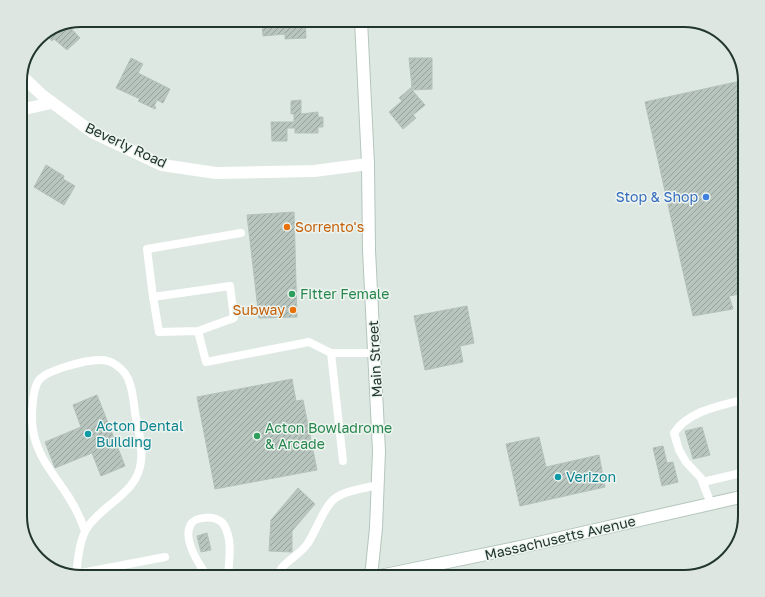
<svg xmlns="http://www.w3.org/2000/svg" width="765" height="597" font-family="'Golos Text',sans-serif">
<defs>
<pattern id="building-hatch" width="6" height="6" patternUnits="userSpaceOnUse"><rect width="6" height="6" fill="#b7c5be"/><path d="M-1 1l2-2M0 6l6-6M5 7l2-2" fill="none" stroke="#94a19b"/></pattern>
</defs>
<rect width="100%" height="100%" fill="#dee8e2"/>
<g fill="url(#building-hatch)" stroke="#b2c1b9">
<path d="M283,20H305L306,38L285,39V34L263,36L262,23L283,22Z"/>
<path d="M68,25L80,38L67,50L54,39L52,41L45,34Z"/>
<path d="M131,58L143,64L138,73L170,89L163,103L157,100L154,106L156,107L155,109L138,101L140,99L116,88Z"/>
<path d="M409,58H432V89L412,90L425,105L413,115L416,118L403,129L389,112L402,101L399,98L412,87Z"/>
<path d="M745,80V293L729,296L733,309L693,316L645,102Z"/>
<path d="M301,100V114L318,112V117H323V127H318V133H295V128H287V141H272L271,122H294V114H291V101Z"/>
<path d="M46,165L64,176L63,179L75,186L64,205L34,187Z"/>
<path d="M294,212L297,317L259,318L247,215Z"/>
<path d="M467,306L474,343L460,346L463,362L425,370L414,316Z"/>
<path d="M292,379L296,401L303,400L317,470L215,489L197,397Z"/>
<path d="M97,395L125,466L101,476L92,453L55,468L45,442L81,427L73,405Z"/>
<path d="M702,427L710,455L693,459L685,431Z"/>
<path d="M539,437L546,467L599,455L605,487L520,506L506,444Z"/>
<path d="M663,446L667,463L673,462L678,482L662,486L653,448Z"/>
<path d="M298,488L315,504L292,531V552L269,551L271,520Z"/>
<path d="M207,533L211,550L201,552L197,536Z"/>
</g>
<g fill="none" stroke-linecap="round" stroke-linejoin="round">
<g stroke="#b3c6bd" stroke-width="14">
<g id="secondary">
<path d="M361,20L368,164L369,250L379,451L376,528L371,577"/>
<path d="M375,577L525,546L745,496"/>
</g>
</g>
<g stroke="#fff" stroke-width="8">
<path d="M153,297L147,249L241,233"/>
<path d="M198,331L159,332L153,297L230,286L234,318L198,331L206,362L309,342L331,353"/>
<path d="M343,461L331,353H374"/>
<path d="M703,482L745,472"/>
<path d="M711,504L701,478L686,462L679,450L674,433C689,410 721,406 745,399"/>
<path d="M76,574L165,557"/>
<path d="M76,575C78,560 79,541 87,528C102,504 138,494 141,461C143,446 138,429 135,413C134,404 133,393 130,384C128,376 122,369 116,365C111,361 105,360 99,360C86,360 47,370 39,380C32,389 31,418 33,430C37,457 54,474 68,496C75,507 81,519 85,531"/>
<path d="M208,577C200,566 183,541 190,526C194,515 219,515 224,525C233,541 229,560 228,577"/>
<path d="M277,577C281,562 300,556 308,543C316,531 325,504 337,497C347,490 366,488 378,485"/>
</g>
<g stroke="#fff" stroke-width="12">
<path d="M21,75L42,95L92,132L162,165L216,173L314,171L368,164"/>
<path d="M20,110L51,103"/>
</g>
<use href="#secondary" stroke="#fff" stroke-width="12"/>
</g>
<circle fill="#3f7fe0" stroke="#eef5f1" stroke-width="1.5" cx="706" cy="197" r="4"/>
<g fill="#e8710a" stroke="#eef5f1" stroke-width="1.5">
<circle cx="287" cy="227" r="4"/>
<circle cx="293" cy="310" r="4"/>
</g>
<g fill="#2e9e5b" stroke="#eef5f1" stroke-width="1.5">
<circle cx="292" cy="294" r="4"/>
<circle cx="257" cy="436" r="4"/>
</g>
<g fill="#0f9aa8" stroke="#eef5f1" stroke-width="1.5">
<circle cx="88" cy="434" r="4"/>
<circle cx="558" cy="477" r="4"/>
</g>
<g text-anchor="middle" stroke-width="3" stroke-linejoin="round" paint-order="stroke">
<g font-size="14" fill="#21362e" stroke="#eef5f1">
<text transform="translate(126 145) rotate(25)" y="5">Beverly Road</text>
<text transform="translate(375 359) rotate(-93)" y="5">Main Street</text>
<text transform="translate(560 538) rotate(-13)" y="5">Massachusetts Avenue</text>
</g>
<g font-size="14" fill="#366cbe" stroke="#eef5f1" text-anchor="end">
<text x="698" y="202">Stop &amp; Shop</text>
</g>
<g font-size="14" fill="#c56008" stroke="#eef5f1" text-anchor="start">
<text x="295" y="232">Sorrento's</text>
<text x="285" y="315" text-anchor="end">Subway</text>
</g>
<g font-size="14" fill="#27864d" stroke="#eef5f1" text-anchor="start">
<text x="300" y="299">Fitter Female</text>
<text x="265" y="433">Acton Bowladrome<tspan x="265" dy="16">&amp; Arcade</tspan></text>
</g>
<g font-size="14" fill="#0d838f" stroke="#eef5f1" text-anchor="start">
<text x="96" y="431">Acton Dental<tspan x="96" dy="16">Building</tspan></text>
<text x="566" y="482">Verizon</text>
</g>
</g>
<path d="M0 0H765V597H0ZM81 27H684A54 54 0 0 1 738 81V516A54 54 0 0 1 684 570H81A54 54 0 0 1 27 516V81A54 54 0 0 1 81 27Z" fill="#dee6e1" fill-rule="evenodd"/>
<path fill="none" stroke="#21362e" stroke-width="2" d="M81 27H684A54 54 0 0 1 738 81V516A54 54 0 0 1 684 570H81A54 54 0 0 1 27 516V81A54 54 0 0 1 81 27Z"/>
</svg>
